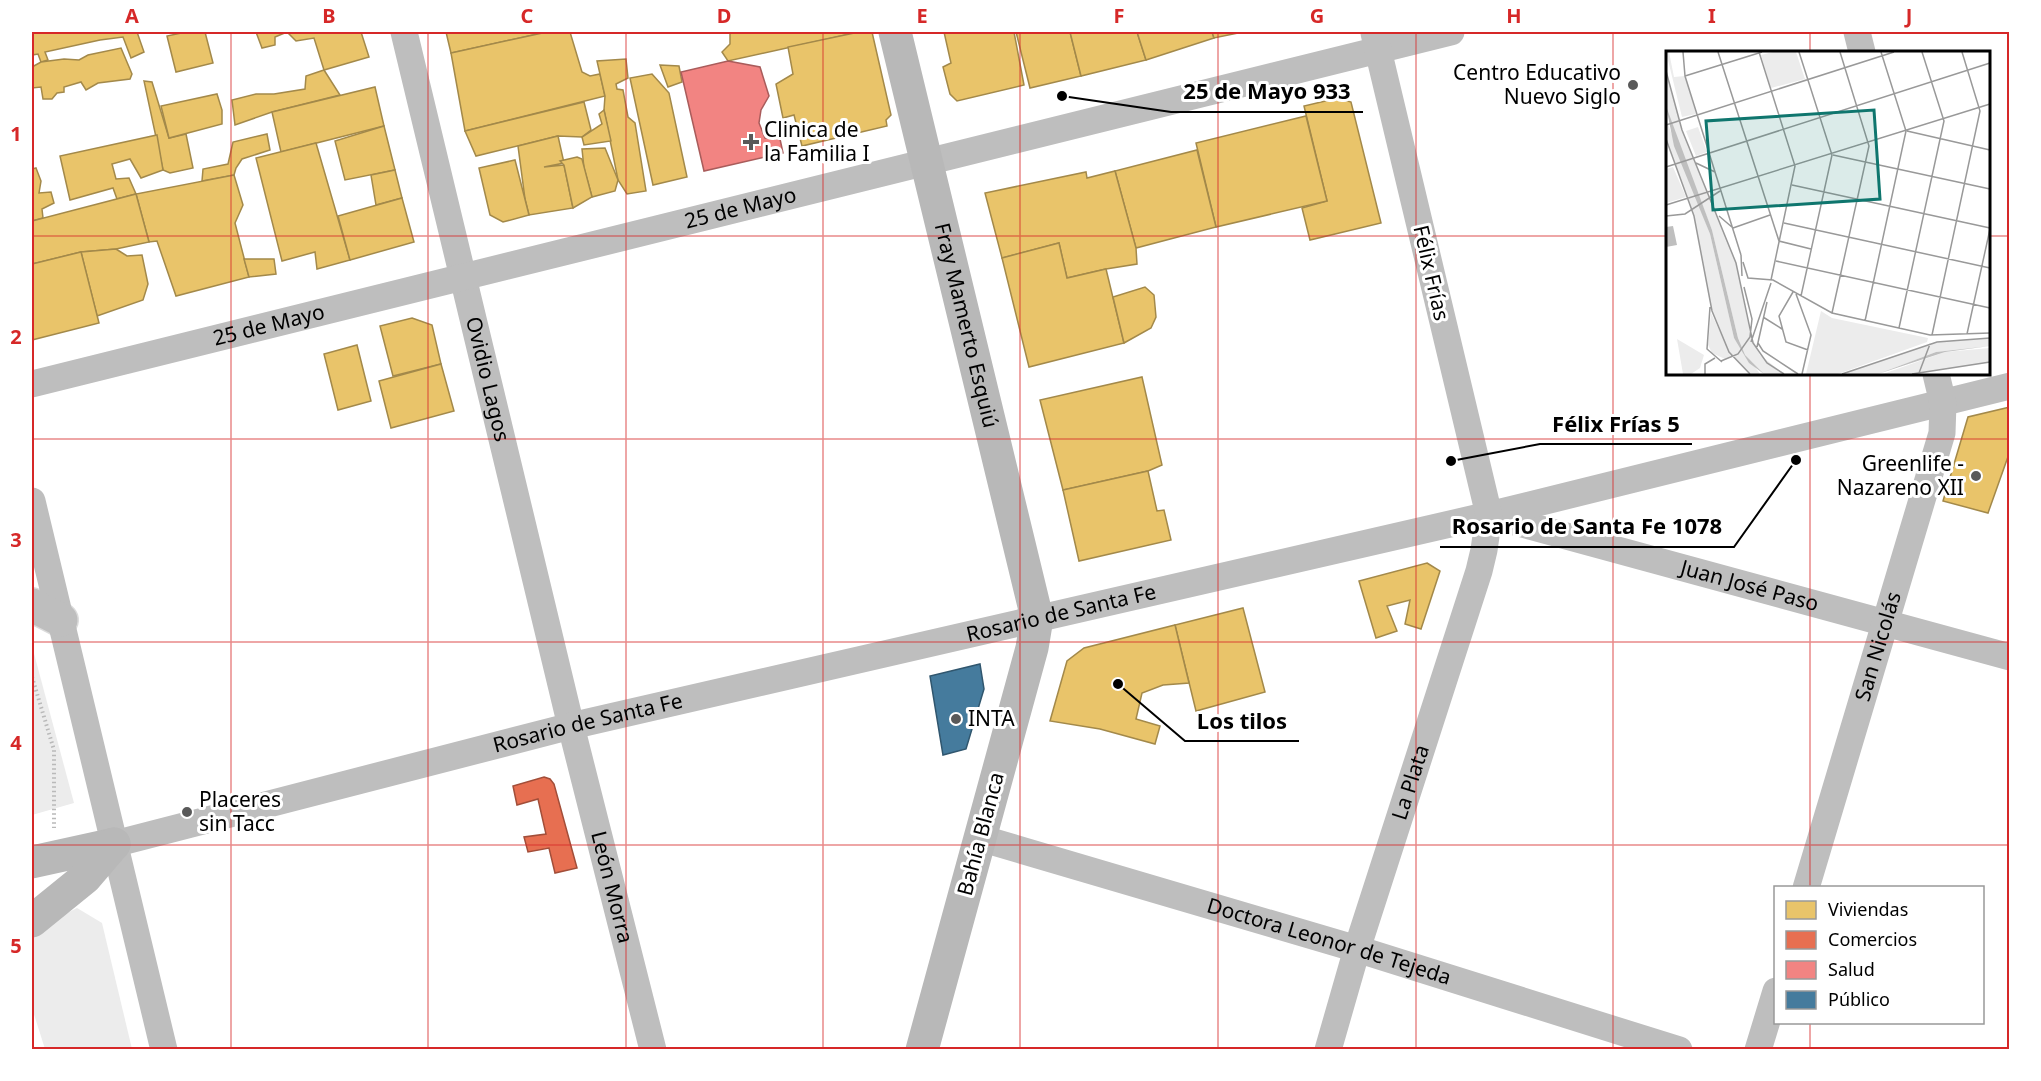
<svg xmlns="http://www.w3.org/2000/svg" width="2041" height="1081" font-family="'Noto Sans',sans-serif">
<rect width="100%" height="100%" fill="#fff"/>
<g fill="#ececec">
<path d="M32,646L74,803L32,815Z"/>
<path d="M77,908L102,923L132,1049H45L32,1008V931Z"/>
</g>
<g fill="#e9c46a" stroke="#a3894a" stroke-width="1.5">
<path d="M32,32H137L144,52L131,58L123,37L100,40L45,52L48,60L41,62L38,54L32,55Z"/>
<path d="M186,32H205L213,63L176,72L167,36Z"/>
<path d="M256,32H361L369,57L324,70L314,38L296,41L287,32L275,37V45L262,48Z"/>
<path d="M446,32H547L451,53Z"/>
<path d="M547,32H570L582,72L590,76L600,74L605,96L465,131L451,53Z"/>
<path d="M730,32H859L728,61L722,52L730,44Z"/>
<path d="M859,32H872L891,115L886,120L887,126L802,146L794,115L783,118L776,84L793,74L788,47Z"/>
<path d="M944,32H1014L1024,85L957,101L950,94L943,67L951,63Z"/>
<path d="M1016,32H1070L1081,76L1030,88Z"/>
<path d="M1070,32H1137L1146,60L1081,76Z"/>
<path d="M1137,32H1212L1214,38L1146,60Z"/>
<path d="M1212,32H1243L1214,38Z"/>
<path d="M121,48L132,74L130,79L98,83L86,90L81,82L64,87V92L57,93L52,99H43L41,87L32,88V67L41,62L64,59L79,60L88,55Z"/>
<path d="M626,59L628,78L616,84L617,89L623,90L628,117L635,123L646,191L627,194L618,180L604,110L605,96L597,61Z"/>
<path d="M660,65L679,66L682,82L668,87Z"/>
<path d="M324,70L340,95L272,112L235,125L232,100L256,94H274L305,89L306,76Z"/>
<path d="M652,74L669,93L687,177L653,185L630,78Z"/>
<path d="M144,81L152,82L169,138L186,134L193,168L170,173L163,170Z"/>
<path d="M375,87L384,126L281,152L272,112Z"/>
<path d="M217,94L222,110V124L169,138L161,106Z"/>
<path d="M1338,98L1351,102L1381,223L1310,240L1302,208L1327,201L1304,106Z"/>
<path d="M584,102L591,130L582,137L558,136L476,156L465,131Z"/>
<path d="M604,110L611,141L584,145L582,137L602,124L599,114Z"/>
<path d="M1306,116L1327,201L1216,227L1196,143Z"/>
<path d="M384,126L395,170L345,180L335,141Z"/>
<path d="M267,134L270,150L242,159L236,168L234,175L202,181L203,169L228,164L233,142Z"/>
<path d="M157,135L163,170L141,178L130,159L112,164L116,179L129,178L136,194L117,199L113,188L70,200L60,156Z"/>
<path d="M558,136L564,163L544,167L564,165L573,208L529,215L525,199L518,146Z"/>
<path d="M316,143L350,260L317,269L315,252L282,261L256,158Z"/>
<path d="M605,148L618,180L615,191L592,197L584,168L582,149Z"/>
<path d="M1197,150L1216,227L1136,248L1115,171Z"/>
<path d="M577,157L582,159L592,197L573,208L564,165L560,161Z"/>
<path d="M515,160L529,215L503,222L490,215L479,168Z"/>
<path d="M36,168L41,181L39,193L51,192L54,203L42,209L43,218L32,221V169Z"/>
<path d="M395,170L402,198L376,205L371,175Z"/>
<path d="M1115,171L1136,248L1137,264L1106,269L1067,278L1059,243L1002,258L985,193L1086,172L1087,178Z"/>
<path d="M234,175L243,205L235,223L249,277L176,296L157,241L149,242L136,194Z"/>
<path d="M136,194L149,242L116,249L81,252L32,264V221Z"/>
<path d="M402,198L414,242L350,260L338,216Z"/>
<path d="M1059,243L1067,278L1106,269L1124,343L1029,367L1002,258Z"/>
<path d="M116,249L127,256L142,255L148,284L143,300L97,316L81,252Z"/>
<path d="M81,252L99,323L32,340V264Z"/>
<path d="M244,259H274L276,274L249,277Z"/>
<path d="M1145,287L1154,295L1156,317L1151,328L1124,343L1113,297Z"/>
<path d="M412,318L432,325L441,364L393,376L380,326Z"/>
<path d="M357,345L371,401L338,410L324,354Z"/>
<path d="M441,364L454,411L391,428L379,381Z"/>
<path d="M1142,377L1162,465L1148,471L1063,490L1040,400Z"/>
<path d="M2010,407V451L1988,513L1943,501L1968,417Z"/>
<path d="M1148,471L1157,511L1164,510L1171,540L1079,561L1063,490Z"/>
<path d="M1427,563L1440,571L1421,629L1405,624L1410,600L1387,606L1397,631L1376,638L1359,581Z"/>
<path d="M1243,608L1265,692L1196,711L1175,625Z"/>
<path d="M1175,625L1189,683L1163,685L1142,693L1136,719L1160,726L1155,744L1100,729L1050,721L1067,661L1084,648Z"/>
</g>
<path fill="#e76f51" stroke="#a24e39" stroke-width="1.5" d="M544,777L550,779L554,784L577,868L555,873L549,848L528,852L524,837L546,834L538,799L517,805L513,786Z"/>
<path fill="#f28482" stroke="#a95c5b" stroke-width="1.5" d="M728,61L760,67L769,96L761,110L759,123L765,138L780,139L783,153L704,171L681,72Z"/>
<path fill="#457b9d" stroke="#30566e" stroke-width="1.5" d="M980,664L984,689L966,749L943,755L930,676Z"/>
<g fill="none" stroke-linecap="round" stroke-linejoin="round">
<g stroke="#dbdbdb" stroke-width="36">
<path id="primary" d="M32,605L61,620"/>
</g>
<path stroke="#b9b9b9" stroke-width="4" stroke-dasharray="1.5 3" stroke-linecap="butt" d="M32,677L54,750V828"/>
<g stroke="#bebebe" stroke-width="27">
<path id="s1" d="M404,32L571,726L653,1050"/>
<path d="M1857,32L1862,52"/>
<path id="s2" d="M32,384L1451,32"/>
<path d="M32,501L164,1050"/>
<path id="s3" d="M1493,516L2010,657"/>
<path id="s4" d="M980,838L1357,949L1679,1050"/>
<path id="s5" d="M114,844L571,726L1489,515L2010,386"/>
<path id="s6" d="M1806,888L1942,433L1943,403L1936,374"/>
<path id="s7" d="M1328,1050L1357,949L1479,571L1484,550L1489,515L1374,33"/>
<path d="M1758,1050L1776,991"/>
</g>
<g stroke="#b8b8b8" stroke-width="33">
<path id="s8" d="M895,32L1037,618L1032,648L922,1050"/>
<path d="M32,862L114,844"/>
<path d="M32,921L85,878L114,844"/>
</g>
<use href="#primary" stroke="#bebebe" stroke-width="33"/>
</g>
<path fill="none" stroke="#d62828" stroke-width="1.5" stroke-opacity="0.55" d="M231,32V1050M428,32V1050M626,32V1050M823,32V1050M1020,32V1050M1218,32V1050M1416,32V1050M1613,32V1050M1810,32V52M32,236H1668M1988,236H2010M1810,374V888M32,439H2010M32,642H2010M32,845H2010M1810,1022V1050"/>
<g fill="#595959" stroke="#fff" stroke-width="2">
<circle cx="1633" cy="85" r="6"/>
<path d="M748 133h6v6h6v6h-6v6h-6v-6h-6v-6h6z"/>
<circle cx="1976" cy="476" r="6"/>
<circle cx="956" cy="719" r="6"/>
<circle cx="187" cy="812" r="6"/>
</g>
<g text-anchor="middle" stroke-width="6" stroke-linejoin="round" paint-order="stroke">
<g font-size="21" fill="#000" stroke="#fff" text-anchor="start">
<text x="1621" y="80" text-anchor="end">Centro Educativo<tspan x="1621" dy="24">Nuevo Siglo</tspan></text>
<text x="764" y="137">Clinica de<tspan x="764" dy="24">la Familia I</tspan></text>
<text x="1964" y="471" text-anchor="end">Greenlife -<tspan x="1964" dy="24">Nazareno XII</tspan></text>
<text x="968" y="726">INTA</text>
<text x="199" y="807">Placeres<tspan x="199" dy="24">sin Tacc</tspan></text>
</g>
<g font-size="21" fill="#000" stroke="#fff">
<text dy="7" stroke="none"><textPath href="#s2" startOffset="730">25 de Mayo</textPath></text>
<text transform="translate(1431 273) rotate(77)" y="7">Félix Frías</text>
<text dy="7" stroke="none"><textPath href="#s2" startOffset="244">25 de Mayo</textPath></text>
<text dy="7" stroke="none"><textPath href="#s8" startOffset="302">Fray Mamerto Esquiú</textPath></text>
<text dy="7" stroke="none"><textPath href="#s1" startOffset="357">Ovidio Lagos</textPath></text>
<text dy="7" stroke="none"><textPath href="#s3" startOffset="266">Juan José Paso</textPath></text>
<text dy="7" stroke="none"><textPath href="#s5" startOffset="975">Rosario de Santa Fe</textPath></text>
<text dy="7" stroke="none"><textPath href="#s6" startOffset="252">San Nicolás</textPath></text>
<text dy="7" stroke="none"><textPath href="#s5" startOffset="489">Rosario de Santa Fe</textPath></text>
<text dy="7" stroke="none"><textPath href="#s7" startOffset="280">La Plata</textPath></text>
<text transform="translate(981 834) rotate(-75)" y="7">Bahía Blanca</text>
<text dy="7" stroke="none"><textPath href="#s1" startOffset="880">León Morra</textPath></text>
<text dy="7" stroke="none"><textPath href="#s4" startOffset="364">Doctora Leonor de Tejeda</textPath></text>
</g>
</g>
<g transform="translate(1666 51)">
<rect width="324" height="324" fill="#fff"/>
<path d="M0,1H3L8,26L19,25L30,63L16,66ZM107,1H130L139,28L105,37L95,4ZM0,20L16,79L70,212L84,282L94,304L118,323H98L79,304L72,287L46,179L1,63ZM0,68L44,183L68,287L94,323H84L63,301L46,260L28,165L0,88ZM32,76L41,101L30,105L20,80ZM7,116L20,146L0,152V118ZM155,260L166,267L262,287L261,291L172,323H140ZM45,262L66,306L59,308L46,302L42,294ZM324,287V295L270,301L212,323H176L271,291ZM11,288L38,304L34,317L25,323H17ZM324,297V311L246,323H217L279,301Z" fill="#ececec"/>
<path d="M0,55L46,179L72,287L79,304L98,323L83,312L68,287L44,183L8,95ZM7,175L11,194L0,196V176ZM324,295L279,301L212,323L270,301Z" fill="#bfbfbf"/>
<path fill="none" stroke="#999" stroke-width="1.5" d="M17,1L19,25L75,204M52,1L113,190L145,198M93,1L129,115L105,229M133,1L166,104L135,245M0,20L16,79L70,212L87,292L101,312L118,323M19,25L96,1M0,74L228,1M241,80L324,99M0,88L28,165L46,260L63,301L84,323M167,104L324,138M30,112L49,121M0,116L324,12M126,134L324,177M0,154L324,53M0,165L19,163L54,140M53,165L67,177M118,172L324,217M67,177L104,164M75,204L76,225M110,210L324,257M77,211L82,227L107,229L166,262L264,284L324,282M127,241L113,265L120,291L142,299M130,243L145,284L136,323M44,256L41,298L56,311M166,262L203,95L174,1M97,266L116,278M199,270L240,80L215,1M233,277L278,70L256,1M301,283L324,178M266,284L314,60L296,1M85,291L105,232M92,292L97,300L132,323M91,296L101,251M55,310L72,303L84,286L86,268L78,236M253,322L264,293M39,323V313L49,307M176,323L271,291L324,287M246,323L324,311"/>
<path fill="#0f766e" fill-opacity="0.15" stroke="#0f766e" stroke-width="3" d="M208,59L214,148L47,159L40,70Z"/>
<rect width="324" height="324" fill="none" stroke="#000" stroke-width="3"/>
</g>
<path fill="none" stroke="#000" stroke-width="2" d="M1062 96L1171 112H1363M1451 461L1540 444H1692M1796 460L1734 547H1440M1118 684L1185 741H1299"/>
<g fill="#000" stroke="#fff" stroke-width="2">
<circle cx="1062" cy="96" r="6"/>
<circle cx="1451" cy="461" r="6"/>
<circle cx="1796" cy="460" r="6"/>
<circle cx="1118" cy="684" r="6"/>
</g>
<g font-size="22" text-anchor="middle" font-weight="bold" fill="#000" stroke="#fff" stroke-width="6" stroke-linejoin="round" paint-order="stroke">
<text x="1267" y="99">25 de Mayo 933</text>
<text x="1616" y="432">Félix Frías 5</text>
<text x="1587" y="534">Rosario de Santa Fe 1078</text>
<text x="1242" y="729">Los tilos</text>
</g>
<rect width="2041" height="1081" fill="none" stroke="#ffffff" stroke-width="66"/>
<rect x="1774" y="886" width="210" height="138" fill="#ffffff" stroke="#999999" stroke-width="1.5"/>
<rect x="1786" y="901" width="30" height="18" fill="#e9c46a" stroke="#999999" stroke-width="1.5"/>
<text x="1828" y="916" font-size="18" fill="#000000">Viviendas</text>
<rect x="1786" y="931" width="30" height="18" fill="#e76f51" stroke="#999999" stroke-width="1.5"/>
<text x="1828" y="946" font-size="18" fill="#000000">Comercios</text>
<rect x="1786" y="961" width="30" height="18" fill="#f28482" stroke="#999999" stroke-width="1.5"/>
<text x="1828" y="976" font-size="18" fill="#000000">Salud</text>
<rect x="1786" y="991" width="30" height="18" fill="#457b9d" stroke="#999999" stroke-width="1.5"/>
<text x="1828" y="1006" font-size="18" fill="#000000">Público</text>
<rect x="33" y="33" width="1975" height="1015" fill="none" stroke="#d62828" stroke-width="2"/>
<g font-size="20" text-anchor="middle" font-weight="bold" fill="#d62828">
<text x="132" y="23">A</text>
<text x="329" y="23">B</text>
<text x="527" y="23">C</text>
<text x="724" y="23">D</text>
<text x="922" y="23">E</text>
<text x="1119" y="23">F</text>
<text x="1317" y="23">G</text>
<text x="1514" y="23">H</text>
<text x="1712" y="23">I</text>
<text x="1909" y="23">J</text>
<text x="16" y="141">1</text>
<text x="16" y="344">2</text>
<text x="16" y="547">3</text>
<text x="16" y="750">4</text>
<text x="16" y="953">5</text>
</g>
</svg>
